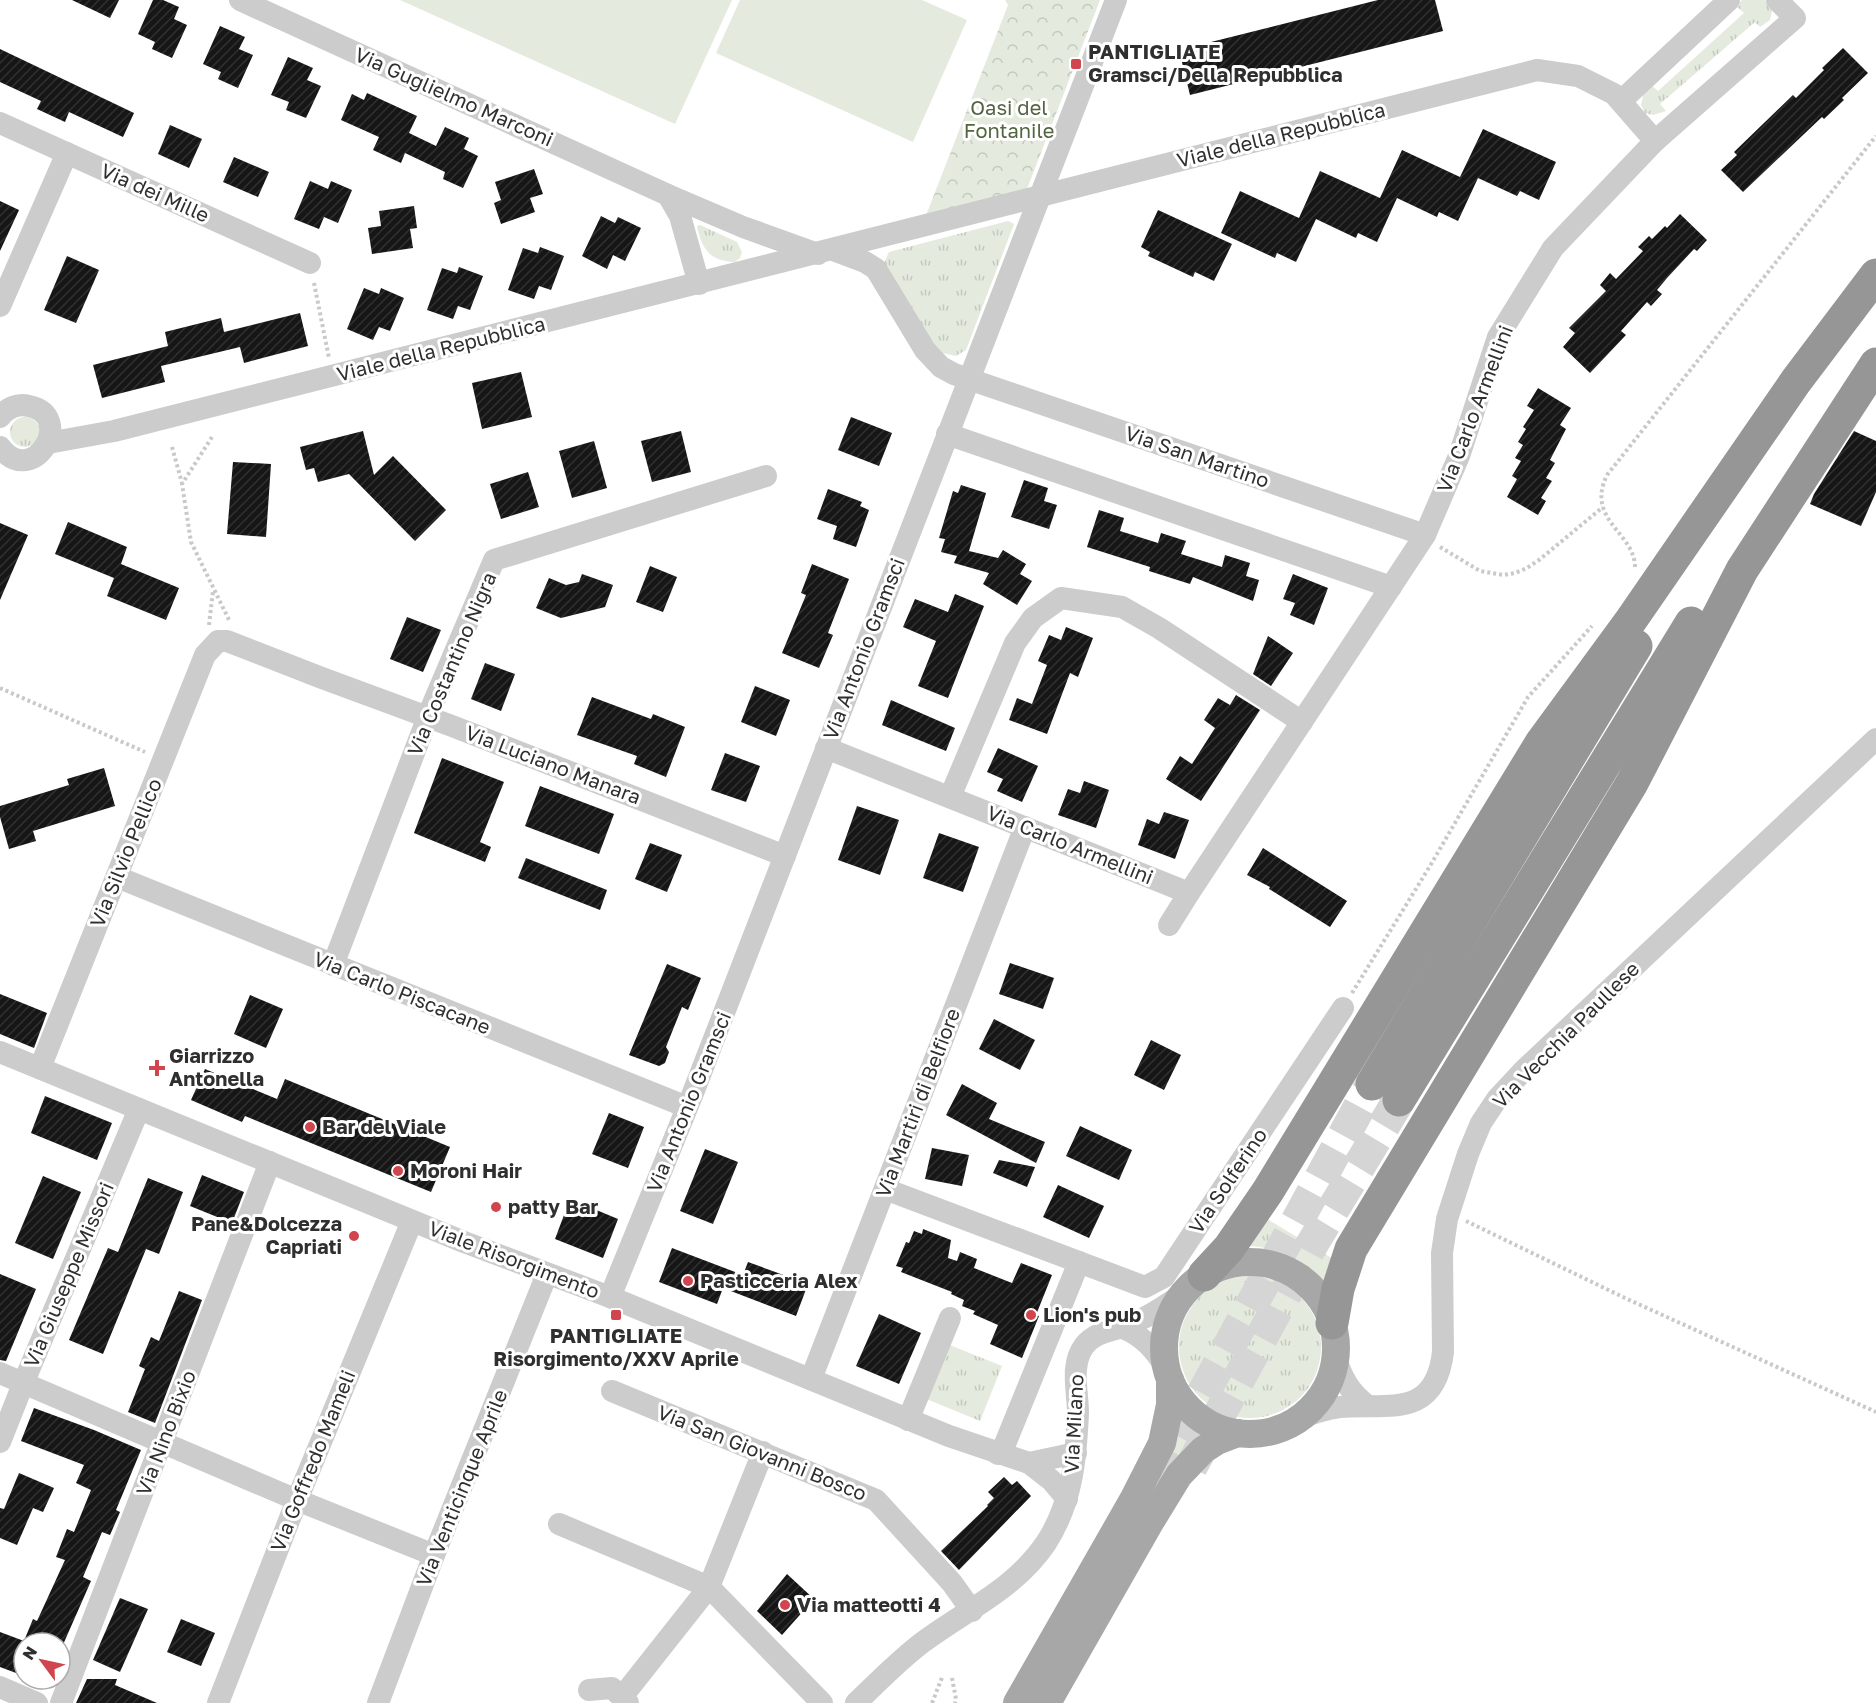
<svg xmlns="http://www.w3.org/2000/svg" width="1876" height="1703" font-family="'Golos Text',sans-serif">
<defs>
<pattern id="grass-tufts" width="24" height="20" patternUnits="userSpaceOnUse" patternTransform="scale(1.5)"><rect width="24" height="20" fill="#e4eade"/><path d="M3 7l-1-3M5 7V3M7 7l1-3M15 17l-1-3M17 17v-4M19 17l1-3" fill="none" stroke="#c4c9bf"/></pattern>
<pattern id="park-crowns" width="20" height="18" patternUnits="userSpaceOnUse" patternTransform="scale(1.5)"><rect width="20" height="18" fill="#e4eade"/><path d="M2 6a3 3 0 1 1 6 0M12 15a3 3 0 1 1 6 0" fill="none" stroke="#c4c9bf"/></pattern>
<pattern id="building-hatch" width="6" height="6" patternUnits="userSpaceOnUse" patternTransform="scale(1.5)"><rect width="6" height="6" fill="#161616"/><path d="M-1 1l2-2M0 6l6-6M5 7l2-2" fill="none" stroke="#303030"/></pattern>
</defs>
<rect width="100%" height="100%" fill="#fff"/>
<g fill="url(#grass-tufts)">
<path d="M1742,0H1765L1772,11L1770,20L1760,27L1755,22L1660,104L1666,111L1653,115L1645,113L1641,105L1644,91L1651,85L1658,91L1744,13L1736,6Z"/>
<path d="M1008,221L1014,224L966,350L956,356L938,352L883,265L889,252Z"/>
<path d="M700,225L737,242L742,252L740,258L735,262C710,261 702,250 697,226Z"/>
<circle cx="25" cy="432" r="15"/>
<path d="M1264,1217L1335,1260L1327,1284C1305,1261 1281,1248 1249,1246Z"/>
<circle cx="1250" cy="1347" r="71"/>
<path d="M947,1344L1002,1366L980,1421L924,1398Z"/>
<path d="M1179,1421H1183L1203,1436L1047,1669Z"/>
</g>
<path fill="url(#park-crowns)" d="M1005,0H1100L1027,189L925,218L1008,5Z"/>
<g fill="#e4eade">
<path d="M400,0H732L675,124Z"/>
<path d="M740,0H922L967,20L913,142L716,53Z"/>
</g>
<g fill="url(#building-hatch)">
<path d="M72,0H119L110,18Z"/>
<path d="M153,0H163L179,7L174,19L187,25L172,58L152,49L155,42L138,34Z"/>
<path d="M1378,0H1435L1443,31L1190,95L1179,50Z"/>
<path d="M220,26L245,37L239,49L253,55L238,88L218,79L221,72L203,64Z"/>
<path d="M1843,48L1868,73L1842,98L1844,100L1824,119L1822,117L1743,192L1721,170L1737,155L1734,152L1793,95L1796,98L1824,70L1822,68Z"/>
<path d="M0,49L134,113L123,137L69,112L65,122L37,109L41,101L0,82Z"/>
<path d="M288,57L313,68L307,80L321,86L306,118L286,110L289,102L271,95Z"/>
<path d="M367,93L417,116L409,133L436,146L445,127L469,138L464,149L478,156L463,188L443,179L445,172L405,153L401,163L373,150L379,137L341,120L352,94L364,100Z"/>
<path d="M170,125L202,139L189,168L158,154Z"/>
<path d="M1483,129L1556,162L1539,200L1520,191L1517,196L1478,178L1458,221L1439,212L1437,217L1397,198L1377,242L1358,233L1356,238L1316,219L1296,262L1277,253L1275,258L1221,233L1240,191L1299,218L1320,171L1380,198L1402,150L1460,177Z"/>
<path d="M234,157L269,172L258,197L223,182Z"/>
<path d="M534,169L543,194L530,198L535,212L501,224L494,203L501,200L495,182Z"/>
<path d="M310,181L328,189L331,181L352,190L338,223L324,217L319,229L294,219Z"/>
<path d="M0,201L19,210L0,251Z"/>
<path d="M414,206L417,228L410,229L413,248L372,254L368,228L381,226L379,211Z"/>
<path d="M1158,210L1232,244L1214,281L1195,272L1193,277L1148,256L1150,252L1141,247Z"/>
<path d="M1680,214L1707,240L1697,251L1694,249L1667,278L1657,290L1662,294L1651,306L1647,302L1621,331L1626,335L1590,373L1563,347L1575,333L1569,328L1606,291L1600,285L1610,273L1616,279L1643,251L1638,247L1649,236L1652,239L1665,226L1667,228Z"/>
<path d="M601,216L615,223L618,217L641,228L625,261L613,255L607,269L582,256Z"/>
<path d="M540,247L564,256L551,290L539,286L534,299L508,290L523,248L538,253Z"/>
<path d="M67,256L99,270L76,323L44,310Z"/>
<path d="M459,267L483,276L470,310L458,306L453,319L427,310L442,268L457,273Z"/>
<path d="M364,288L379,294L381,288L404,298L390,331L379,327L373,340L347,329Z"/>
<path d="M300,313L308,346L244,363L240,347L161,366L165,382L102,398L93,365L168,346L165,332L221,318L224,332Z"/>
<path d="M521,372L532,417L482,429L472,383Z"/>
<path d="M1538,388L1571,408L1560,425L1566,429L1550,460L1555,463L1546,478L1552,481L1541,498L1546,501L1538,515L1507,497L1517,479L1512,476L1521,461L1515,458L1523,445L1518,442L1526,429L1523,427L1534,410L1527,406Z"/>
<path d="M851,417L892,433L879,466L838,450Z"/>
<path d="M363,431L374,475L393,456L446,510L415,541L349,474L318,482L314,468L306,470L300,447Z"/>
<path d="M681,431L691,472L652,482L641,441Z"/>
<path d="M1854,431L1876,441V492L1861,526L1810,504L1814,494Z"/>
<path d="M594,441L607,488L572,498L559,451Z"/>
<path d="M233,462L271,464L266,537L227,534Z"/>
<path d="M528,472L539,507L501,519L490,484Z"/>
<path d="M1024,480L1048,488L1044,501L1057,505L1049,529L1011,517Z"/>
<path d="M961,485L986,493L969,551L998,558L1003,550L1026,564L1020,574L1032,581L1017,605L983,584L989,573L954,563L957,556L941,552L945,539L939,538L953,491L958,493Z"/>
<path d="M828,489L862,502L860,506L869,510L856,547L833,539L837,526L817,519Z"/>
<path d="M1099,510L1124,518L1120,531L1158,543L1161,533L1186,541L1181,554L1222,567L1225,555L1250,563L1246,576L1259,580L1253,601L1193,577L1190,584L1149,571L1150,567L1087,547Z"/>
<path d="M68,522L127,547L121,564L179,588L166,620L107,596L114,578L55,554Z"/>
<path d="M0,523L28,535L0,600Z"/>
<path d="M812,564L849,579L828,633L833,635L819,668L782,653L806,595L801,593Z"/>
<path d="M650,566L677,577L663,612L636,602Z"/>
<path d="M582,574L613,585L605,607L561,618L536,608L549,578L566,585L579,582Z"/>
<path d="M1293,574L1328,588L1314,625L1290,615L1295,603L1283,599Z"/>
<path d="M955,594L984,606L948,698L918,686L936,641L903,627L915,599L948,612Z"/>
<path d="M407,617L441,630L423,672L390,659Z"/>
<path d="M1066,627L1093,638L1078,677L1070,673L1047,734L1009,720L1017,698L1032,704L1047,665L1038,661L1049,635L1061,640Z"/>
<path d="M1268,636L1293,653L1271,686L1253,674Z"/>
<path d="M485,663L515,674L501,711L471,699Z"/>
<path d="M755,686L790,700L776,736L741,722Z"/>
<path d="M1236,695L1260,710L1201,801L1166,779L1180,756L1192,764L1215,728L1204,720L1218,698L1230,705Z"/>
<path d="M592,697L651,719L653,714L685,727L666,777L634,764L637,756L577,735Z"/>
<path d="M891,700L955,728L946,751L882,725Z"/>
<path d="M998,748L1038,766L1022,802L997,791L1003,779L987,772Z"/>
<path d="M725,753L760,766L746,802L711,790Z"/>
<path d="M442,758L504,782L480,842L491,847L485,862L414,833Z"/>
<path d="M104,768L115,806L33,831L36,841L9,849L0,817V806L69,785L67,779Z"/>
<path d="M1084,781L1109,790L1096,828L1058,815L1068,789L1080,793Z"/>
<path d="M540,786L614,814L599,854L525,826Z"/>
<path d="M857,806L899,820L880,875L838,860Z"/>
<path d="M1164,812L1189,820L1175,859L1138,845L1147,819L1159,824Z"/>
<path d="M939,833L979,847L963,892L923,878Z"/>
<path d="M650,843L682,855L667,892L635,879Z"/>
<path d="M1263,848L1347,901L1330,927L1269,889L1270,887L1247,875Z"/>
<path d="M526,858L607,890L600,910L518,878Z"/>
<path d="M1010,963L1054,978L1043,1009L999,994Z"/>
<path d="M667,964L701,978L688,1010L682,1007L666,1047L669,1052L665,1063L659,1066L629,1055Z"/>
<path d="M0,994L47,1013L34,1048L0,1034Z"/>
<path d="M250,995L283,1009L266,1048L234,1034Z"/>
<path d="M994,1019L1035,1040L1020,1070L979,1049Z"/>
<path d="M1151,1040L1181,1055L1164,1090L1134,1075Z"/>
<path d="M205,1069L277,1099L285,1079L450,1147L431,1192L245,1116L242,1122L191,1100Z"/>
<path d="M962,1084L997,1103L989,1119L1045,1142L1036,1163L946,1115Z"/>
<path d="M45,1096L112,1123L97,1160L31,1133Z"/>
<path d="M609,1113L644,1127L628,1168L592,1154Z"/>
<path d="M1080,1126L1132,1150L1119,1180L1066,1156Z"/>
<path d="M932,1148L969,1155L962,1186L925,1179Z"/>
<path d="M705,1149L738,1162L713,1224L680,1211Z"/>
<path d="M999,1160L1035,1167L1027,1187L993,1173Z"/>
<path d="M202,1175L244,1192L232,1223L190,1206Z"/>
<path d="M43,1176L81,1192L53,1259L15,1243Z"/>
<path d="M148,1178L183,1192L159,1254L146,1249L103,1354L69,1340L108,1248L118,1252Z"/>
<path d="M1058,1185L1104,1206L1089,1238L1043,1217Z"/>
<path d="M570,1199L618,1219L603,1258L555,1239Z"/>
<path d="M923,1229L951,1240L948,1258L957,1261L960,1252L977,1259L974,1268L1012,1283L1021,1263L1052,1275L1036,1315L1039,1316L1022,1358L990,1344L998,1325L973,1314L975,1311L962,1306L964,1300L951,1294L952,1292L901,1272L903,1268L896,1266L906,1242L909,1243L914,1231L922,1234Z"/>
<path d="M672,1248L743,1275L748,1262L808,1284L796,1316L723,1288L717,1304L659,1282Z"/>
<path d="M0,1274L36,1289L6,1361L0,1360Z"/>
<path d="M179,1291L202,1300L155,1423L128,1412L145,1369L139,1366L151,1337L159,1341Z"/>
<path d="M879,1314L921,1333L899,1384L856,1366Z"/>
<path d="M34,1408L94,1430L141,1450L116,1510L120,1512L110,1535L102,1532L83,1577L91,1581L62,1647L60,1643H24V1676L0,1667V1632L24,1641L33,1619L37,1621L65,1560L56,1557L67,1529L74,1532L91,1490L76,1483L84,1465L21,1441Z"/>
<path d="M19,1473L54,1488L43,1512L33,1508L17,1545L0,1538V1508L4,1509Z"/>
<path d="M1004,1477L1012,1485L1017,1481L1031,1496L959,1570L941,1551L988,1506L987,1505L994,1498L988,1492Z"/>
<path d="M787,1574L814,1599L782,1635L757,1611Z"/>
<path d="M120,1598L148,1609L120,1672L93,1660Z"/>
<path d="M181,1619L215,1633L201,1666L167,1652Z"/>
<path d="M87,1679H117L115,1685L157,1703H76Z"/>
</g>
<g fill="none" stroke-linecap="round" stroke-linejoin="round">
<g stroke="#d5d5d5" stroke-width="33" stroke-dasharray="33 16" stroke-linecap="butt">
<path d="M1191,1467L1311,1246L1399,1100"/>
<path d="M1156,1480L1372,1084"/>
</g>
<g stroke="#c9c9c9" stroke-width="4" stroke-dasharray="3 3" stroke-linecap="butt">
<path d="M314,283L329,358"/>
<path d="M212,437L182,484L191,542L230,622"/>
<path d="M172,447L182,483"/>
<path d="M1440,547L1480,571L1503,575L1515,573L1527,568L1539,560L1603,507"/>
<path d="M1635,567C1635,533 1585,520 1607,475L1876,136"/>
<path d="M209,625L213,591"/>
<path d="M0,688L145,752"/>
<path d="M1352,993L1430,866L1528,697L1592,626"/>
<path d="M1466,1221L1625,1298L1876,1412"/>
<path d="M952,1678L956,1699L955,1703"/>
<path d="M932,1703L943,1675"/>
</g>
<g stroke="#ccc" stroke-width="22">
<path d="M240,0L668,195L743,227L818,254"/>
<path d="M1621,101L1729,0"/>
<path d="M0,123L310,263"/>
<path d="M668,195L680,216L699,284"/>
<path d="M833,250L865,262L876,269L925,350L941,367L954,374L1425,535"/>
<path d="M0,306L67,153"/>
<path d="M0,417C7,408 17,403 29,406C77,416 33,490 0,447"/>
<path d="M947,434L1391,587"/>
<path d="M48,443L114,431L1537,70L1578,76L1614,94L1655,141"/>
<path d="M826,748L1189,893L1425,535L1459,456L1498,337L1553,248L1655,141L1795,18L1777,0"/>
<path d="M950,797L1015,643L1033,618L1061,598L1122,607L1159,628L1302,722"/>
<path d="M117,877L687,1107"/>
<path d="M1169,925L1189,893"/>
<path d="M333,965L432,706L494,560L766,476"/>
<path d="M0,1052L464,1242L610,1297L949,1436L1029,1463L1051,1480L1067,1499"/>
<path d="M40,1068L205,655L218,641H227L322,678L452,726L785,856"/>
<path d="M885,1189L1145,1287L1164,1277L1343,1008"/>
<path d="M610,1297L693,1093L1116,0"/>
<path d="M1123,1328C1143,1336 1155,1350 1166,1368"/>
<path d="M1335,1355C1341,1377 1350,1393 1368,1406"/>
<path d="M0,1373L297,1500L434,1555"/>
<path d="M811,1379L1025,827"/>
<path d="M612,1391L876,1500L952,1583L972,1611"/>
<path d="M908,1420L950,1318"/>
<path d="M1295,1420C1310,1414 1324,1409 1340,1407C1387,1403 1435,1420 1443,1352L1442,1253L1447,1219L1468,1154L1481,1123L1497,1099L1524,1070L1876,739"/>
<path d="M0,1442L23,1384L139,1109"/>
<path d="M998,1454L1005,1444L1079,1262"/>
<path d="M1029,1463L1076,1453"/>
<path d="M559,1524L709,1587L822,1703"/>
<path d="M0,1687L37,1703"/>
<path d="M589,1690L612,1688L628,1703"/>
<path d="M622,1697L709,1587L763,1452"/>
<path d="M61,1703L270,1162"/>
<path d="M218,1703L297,1500L412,1221"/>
<path d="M378,1703L434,1555L547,1274"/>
<path d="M856,1703C878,1682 899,1660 923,1642C966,1610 1015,1589 1046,1543C1072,1503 1076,1459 1078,1413C1078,1392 1070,1365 1084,1346C1097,1329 1118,1331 1136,1322C1155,1313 1170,1303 1186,1291"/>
</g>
<g stroke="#a7a7a7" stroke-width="28">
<circle cx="1250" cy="1348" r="86"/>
<path d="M1017,1703L1133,1500L1162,1443L1170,1405V1380"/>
<path d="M1047,1703L1149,1524L1179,1475L1203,1450L1217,1441L1238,1433"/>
</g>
<g stroke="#969696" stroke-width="33">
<path d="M1372,1084L1636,646"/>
<path d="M1399,1100L1691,623"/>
<path d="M1204,1275L1229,1248L1268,1191L1541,743L1629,623L1796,381L1876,275"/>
<path d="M1332,1323L1338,1289L1351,1249L1632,783L1742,570L1876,364"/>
</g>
</g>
<g fill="#d1454e" stroke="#fff" stroke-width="2">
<rect x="1070" y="58" width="12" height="12" rx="3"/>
<path d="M154 1059h6v6h6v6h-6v6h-6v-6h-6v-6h6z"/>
<circle cx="310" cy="1127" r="6"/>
<circle cx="398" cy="1171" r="6"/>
<circle cx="496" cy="1207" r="6"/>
<circle cx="354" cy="1236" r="6"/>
<circle cx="688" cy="1281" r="6"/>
<rect x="610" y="1309" width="12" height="12" rx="3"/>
<circle cx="1031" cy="1315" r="6"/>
<circle cx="785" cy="1605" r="6"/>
</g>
<g text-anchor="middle" stroke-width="6" stroke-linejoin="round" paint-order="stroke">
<g font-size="20" font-weight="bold" fill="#2f2f2f" stroke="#fff" text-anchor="start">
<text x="1088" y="59">PANTIGLIATE<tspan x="1088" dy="23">Gramsci/Della Repubblica</tspan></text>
<text x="169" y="1063">Giarrizzo<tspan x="169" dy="23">Antonella</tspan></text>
<text x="322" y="1134">Bar del Viale</text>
<text x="410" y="1178">Moroni Hair</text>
<text x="508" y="1214">patty Bar</text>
<text x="342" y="1231" text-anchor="end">Pane&amp;Dolcezza<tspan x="342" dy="23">Capriati</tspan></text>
<text x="700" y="1288">Pasticceria Alex</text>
<text x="1043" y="1322">Lion's pub</text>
<text x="616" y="1343" text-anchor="middle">PANTIGLIATE<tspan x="616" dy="23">Risorgimento/XXV Aprile</tspan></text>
<text x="797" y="1612">Via matteotti 4</text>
</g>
<g font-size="20" fill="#2f2f2f" stroke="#fff">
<text transform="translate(454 97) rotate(24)" y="7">Via Guglielmo Marconi</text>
<text transform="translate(1281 135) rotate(-14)" y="7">Viale della Repubblica</text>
<text transform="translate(155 193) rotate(24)" y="7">Via dei Mille</text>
<text transform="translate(441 349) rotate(-14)" y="7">Viale della Repubblica</text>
<text transform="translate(1475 409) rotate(-69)" y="7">Via Carlo Armellini</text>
<text transform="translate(1197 457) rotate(19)" y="7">Via San Martino</text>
<text transform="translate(864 649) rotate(-69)" y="7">Via Antonio Gramsci</text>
<text transform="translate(452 664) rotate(-67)" y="7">Via Costantino Nigra</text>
<text transform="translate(553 765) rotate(21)" y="7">Via Luciano Manara</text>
<text transform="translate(1070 845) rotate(22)" y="7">Via Carlo Armellini</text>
<text transform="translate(126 853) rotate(-68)" y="7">Via Silvio Pellico</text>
<text transform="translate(402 993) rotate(22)" y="7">Via Carlo Piscacane</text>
<text transform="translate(1566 1035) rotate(-45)" y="7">Via Vecchia Paullese</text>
<text transform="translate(689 1102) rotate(-68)" y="7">Via Antonio Gramsci</text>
<text transform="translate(918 1103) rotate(-69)" y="7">Via Martiri di Belfiore</text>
<text transform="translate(1228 1181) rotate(-56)" y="7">Via Solferino</text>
<text transform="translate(514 1260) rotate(21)" y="7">Viale Risorgimento</text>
<text transform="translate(69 1275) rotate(-67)" y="7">Via Giuseppe Missori</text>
<text transform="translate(1074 1424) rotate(-87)" y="7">Via Milano</text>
<text transform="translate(166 1433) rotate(-69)" y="7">Via Nino Bixio</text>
<text transform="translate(762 1453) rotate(22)" y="7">Via San Giovanni Bosco</text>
<text transform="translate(313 1461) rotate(-68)" y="7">Via Goffredo Mameli</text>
<text transform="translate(462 1488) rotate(-68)" y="7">Via Venticinque Aprile</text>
</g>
<g font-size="20" fill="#526541" stroke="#fff">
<text x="1009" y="115">Oasi del<tspan x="1009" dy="23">Fontanile</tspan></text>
</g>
</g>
<g transform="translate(42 1661) rotate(303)"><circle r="28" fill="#ffffff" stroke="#acacac" stroke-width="1.5"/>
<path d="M0-4.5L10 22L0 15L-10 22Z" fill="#d1454e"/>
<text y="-9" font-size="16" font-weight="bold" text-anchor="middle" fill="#2f2f2f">N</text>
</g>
</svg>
